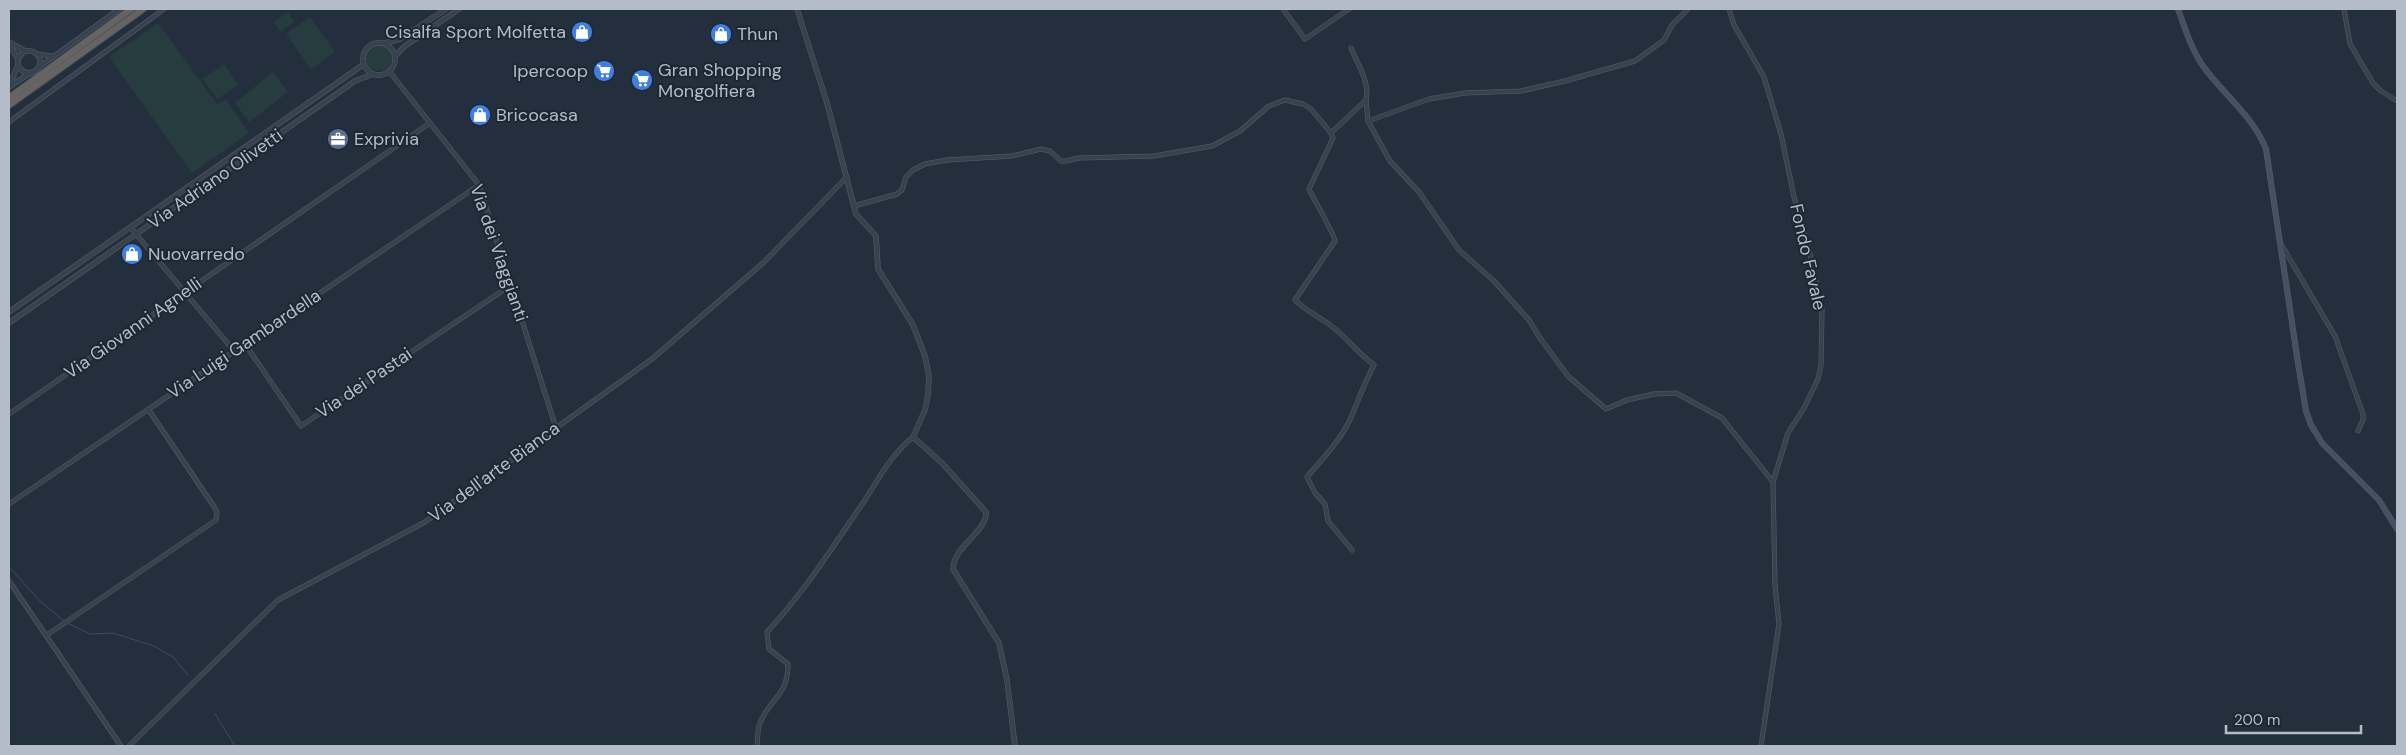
<svg xmlns="http://www.w3.org/2000/svg" width="2406" height="755" font-family="'DM Sans',sans-serif">
<rect width="100%" height="100%" fill="#242f3e"/>
<g fill="#263c3f">
<path d="M288,12L294,22L280,32L274,22Z"/>
<path d="M310,17L335,52L311,69L286,34Z"/>
<path d="M158,23L217,104L226,100L249,133L192,173L109,57Z"/>
<circle cx="379" cy="58" r="13"/>
<path d="M224,64L238,85L217,99L203,79Z"/>
<path d="M273,72L288,92L249,122L235,103Z"/>
</g>
<g fill="none" stroke-linecap="round" stroke-linejoin="round">
<g stroke="#394c67" stroke-width="1">
<path d="M9,567L40,601L64,621"/>
<path d="M67,623L90,634L113,633L154,646L173,657L188,675"/>
<path d="M215,714L235,746"/>
</g>
<g stroke="#565f6c" stroke-width="5">
<g id="minor">
<path d="M1283,9L1305,39L1349,9"/>
<path d="M1729,9L1734,25L1764,77L1781,134L1794,197L1810,254L1822,309L1821,366L1818,379L1804,408L1788,433L1773,482L1775,585L1779,624L1761,746"/>
<path d="M2344,9L2350,44L2373,83L2381,91L2397,101"/>
<path d="M1351,48C1358,65 1370,82 1366,100"/>
<path d="M37,54L52,56"/>
<path d="M39,67L119,9"/>
<path d="M389,71L479,185L556,428"/>
<path d="M1368,121L1390,161L1419,192L1459,250L1494,281L1529,320L1540,338L1568,376L1606,409L1627,400L1654,394L1676,393L1722,418L1773,482"/>
<path d="M9,122L164,9"/>
<path d="M1331,133L1333,138L1309,189C1314,200 1335,235 1335,241L1295,300C1306,311 1319,317 1330,325C1346,336 1357,353 1374,365C1365,382 1359,398 1352,415C1343,438 1323,458 1307,477L1315,493L1325,504L1328,521L1352,550"/>
<path d="M854,206L897,194L902,190L906,177L913,170L925,164L947,160L1012,156L1041,149L1050,151L1061,161H1066L1079,158L1154,156L1212,146L1240,131L1269,106L1285,100L1303,104L1311,109L1331,133L1366,100L1368,121L1429,99L1465,93L1521,91L1565,81L1635,61L1664,40L1672,25L1688,9"/>
<path d="M131,228L234,351"/>
<path d="M2281,244L2335,336L2363,414V420L2358,431"/>
<path d="M245,344L301,426L511,285"/>
<path d="M9,414L430,123"/>
<path d="M9,504L479,185"/>
<path d="M9,581L121,746"/>
<path d="M47,635L216,520L217,512L215,508L148,409"/>
<path d="M129,746L278,600L425,522L652,359L763,263L847,177"/>
<path d="M757,746C758,739 757,729 760,723C769,699 788,697 788,664L769,649L767,632C801,596 828,554 856,513C875,487 887,458 913,437"/>
</g>
</g>
<g stroke="#565f6c" stroke-width="5.5">
<g id="tertiary">
<path d="M797,9L827,103L856,214L876,236L878,269L913,325L925,356L929,376L928,395L925,410L913,437L942,463L986,512C988,531 954,545 953,569L999,643L1007,680L1015,746"/>
<path d="M9,42L25,51"/>
<circle cx="379" cy="59" r="16"/>
<path d="M385,43L400,39L446,9"/>
<path d="M9,44L18,59"/>
<circle cx="29" cy="62" r="11"/>
<path d="M395,56L405,46L459,9"/>
<path d="M9,87L30,73"/>
<path d="M9,87L18,65"/>
<path d="M9,312L364,64"/>
<path d="M9,323L355,81L373,74"/>
</g>
</g>
<g stroke="#565f6c" stroke-width="6">
<path id="secondary" d="M2178,9C2185,28 2191,49 2203,66C2223,94 2253,116 2266,149L2298,363L2306,411L2311,425L2322,443L2379,500L2397,529"/>
</g>
<g stroke="#434c59" stroke-width="8">
<g id="trunk">
<path d="M9,98L131,9"/>
<path d="M9,105L143,9"/>
</g>
</g>
<use href="#minor" stroke="#38414e" stroke-width="4"/>
<use href="#tertiary" stroke="#38414e" stroke-width="4.5"/>
<use href="#secondary" stroke="#465061" stroke-width="5"/>
<use href="#trunk" stroke="#656462" stroke-width="6"/>
</g>
<defs>
<g id="shop-disc" transform="scale(1.125)"><circle r="9.5" fill="#3f7fe0" stroke="#1d2633"/><path d="M-5-2.5h2.3a2.7 3.5 0 0 1 5.4 0H5L5.5 6h-11ZM-1.5-2.5h3a1.5 2.3 0 0 0-3 0Z" fill="#fff"/></g>
<g id="supermarket-disc" transform="scale(1.125)"><circle r="9.5" fill="#3f7fe0" stroke="#1d2633"/><path d="M-6-5.5h2.5l.6 2H6L4.5 2H-2.5L-4.4-4H-6ZM-1.5 3.2a1.3 1.3 0 1 0 .1 0ZM3 3.2a1.3 1.3 0 1 0 .1 0Z" fill="#fff"/></g>
<g id="office-disc" transform="scale(1.125)"><circle r="9.5" fill="#5c6f8a" stroke="#1d2633"/><path d="M-6-3h4V-5.5h4V-3h4V5H-6ZM-1-4.5V-3h2v-1.5ZM-6 0V1H6V0Z" fill="#fff"/></g>
</defs>
<g fill-rule="evenodd">
<use href="#shop-disc" x="582" y="32"/>
<use href="#shop-disc" x="721" y="34"/>
<use href="#supermarket-disc" x="604" y="71"/>
<use href="#supermarket-disc" x="642" y="80"/>
<use href="#shop-disc" x="480" y="115"/>
<use href="#office-disc" x="338" y="139"/>
<use href="#shop-disc" x="132" y="254"/>
</g>
<g text-anchor="middle" stroke-width="4" stroke-linejoin="round" paint-order="stroke">
<g font-size="18" fill="#b4bcc9" stroke="#1d2633" text-anchor="start">
<text x="566" y="38" text-anchor="end">Cisalfa Sport Molfetta</text>
<text x="737" y="40">Thun</text>
<text x="658" y="76">Gran Shopping<tspan x="658" dy="21">Mongolfiera</tspan></text>
<text x="588" y="77" text-anchor="end">Ipercoop</text>
<text x="496" y="121">Bricocasa</text>
<text x="354" y="145">Exprivia</text>
<text x="148" y="260">Nuovarredo</text>
</g>
<g font-size="18" fill="#b4bcc9" stroke="#1d2633">
<text transform="translate(215 179) rotate(-35)" y="6">Via Adriano Olivetti</text>
<text transform="translate(499 253) rotate(71)" y="6">Via dei Viaggianti</text>
<text transform="translate(1808 257) rotate(77)" y="6">Fondo Favale</text>
<text transform="translate(133 328) rotate(-35)" y="6">Via Giovanni Agnelli</text>
<text transform="translate(244 344) rotate(-34)" y="6">Via Luigi Gambardella</text>
<text transform="translate(364 383) rotate(-34)" y="6">Via dei Pastai</text>
<text transform="translate(494 472) rotate(-36)" y="6">Via dell'arte Bianca</text>
</g>
</g>
<rect width="2406" height="755" fill="none" stroke="#b4bcc9" stroke-width="20"/>
<path d="M2226 725v8h135v-8" fill="none" stroke="#b4bcc9" stroke-width="2.5"/>
<text x="2234" y="725" font-size="15" fill="#b4bcc9" stroke="#1d2633" stroke-width="4" paint-order="stroke">200 m</text>
</svg>
